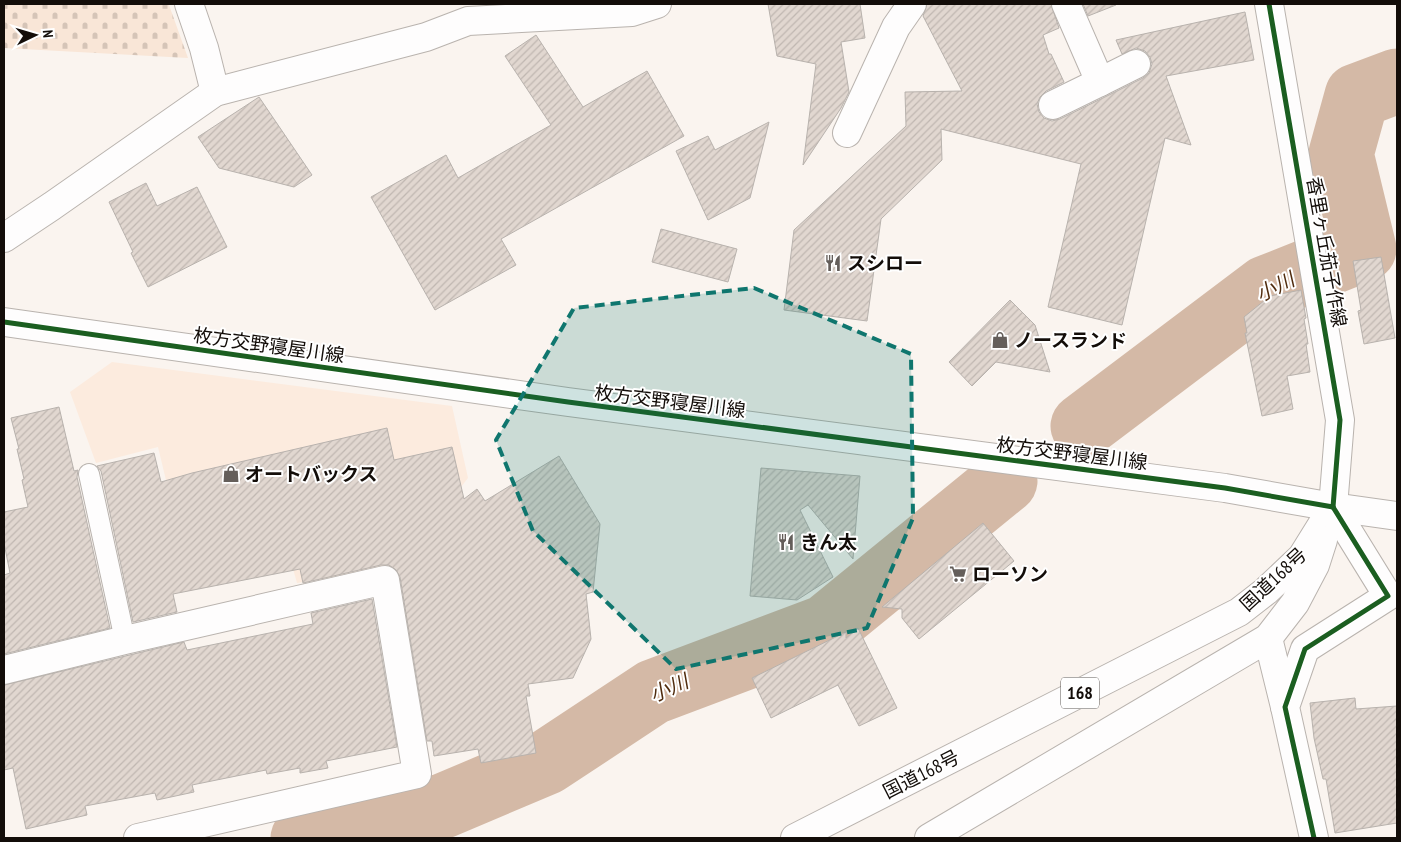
<svg xmlns="http://www.w3.org/2000/svg" width="1401" height="842" font-family="'PT Sans Narrow','Noto Sans JP',sans-serif">
<defs>
<pattern id="cemetery-stones" width="16" height="16" patternUnits="userSpaceOnUse" patternTransform="scale(1.25)"><rect width="16" height="16" fill="#f9e6d7"/><path d="M2 7V4a2 2 0 0 1 4 0v3zM10 15v-3a2 2 0 0 1 4 0v3z" fill="#d5c4b7"/></pattern>
<pattern id="building-hatch" width="6" height="6" patternUnits="userSpaceOnUse" patternTransform="scale(1.25)"><rect width="6" height="6" fill="#e1d7d0"/><path d="M-1 1l2-2M0 6l6-6M5 7l2-2" fill="none" stroke="#c0b7b1"/></pattern>
</defs>
<rect width="100%" height="100%" fill="#faf4ef"/>
<path fill="#fcebde" d="M112,362L452,406L468,478L399,567L297,583L276,509L178,530L158,447L96,463L70,392Z"/>
<path fill="url(#cemetery-stones)" d="M4,4H166L169,5L188,58L4,48Z"/>
<g fill="none" stroke-linecap="round" stroke-linejoin="round">
<g stroke="#d4b9a6" stroke-width="65">
<path d="M1083,426L1266,288L1364,249L1341,154L1357,96L1397,81"/>
<path d="M303,838L443,806L547,762L653,692L826,627L1005,481"/>
</g>
</g>
<g fill="url(#building-hatch)" stroke="#b8b2ad">
<path d="M768,4H860L865,38L841,42L849,92L841,108L803,165L816,64L777,56Z"/>
<path d="M927,4H1051L1059,28L1043,35L1049,54H1051L1064,82L1046,91L1040,97L1037,104L1039,112L1044,118L1052,121L1060,119L1107,96L1143,78L1149,73L1152,64L1150,57L1145,51L1136,48L1122,54L1116,40L1245,12L1254,60L1166,76L1191,145L1165,138L1122,325L1048,307L1081,164L941,129L942,160L881,219L867,321L784,310L794,230L906,126L905,92L962,91L923,16Z"/>
<path d="M1083,4H1116V5L1088,16Z"/>
<path d="M536,35L583,107L647,71L684,136L501,239L516,265L435,310L371,197L446,155L458,178L551,125L505,56Z"/>
<path d="M259,97L312,175L294,187L219,168L198,137Z"/>
<path d="M769,122L750,198L708,220L676,151L708,136L715,150Z"/>
<path d="M146,183L157,206L197,187L227,247L148,287L131,253L133,252L109,202Z"/>
<path d="M661,229L737,249L728,282L652,262Z"/>
<path d="M1381,257L1395,338L1364,344L1358,311L1361,310L1353,261Z"/>
<path d="M1301,290L1306,318L1304,319L1308,344H1306L1310,372L1287,376L1293,409L1262,416L1245,333H1247L1244,317L1270,296Z"/>
<path d="M1010,300L1035,325L1050,372L996,362L972,386L949,362Z"/>
<path d="M59,407L74,471L78,470L77,477L110,628L4,654V575L10,573L4,543V512L28,507L22,480L24,479L17,449H19L11,418Z"/>
<path d="M387,428L394,460L452,447L464,499L477,489L485,501L559,456L600,524L593,592L586,594L591,639L573,678L528,684L530,696H526L536,753L481,763L478,749L434,756L432,741H427L400,577L396,570L389,565H381L303,583L300,569L173,594L177,612L133,622L101,471L97,466L154,453L161,482L192,473Z"/>
<path d="M761,468L860,476L853,559L808,505L800,510L833,577L797,600L750,596Z"/>
<path d="M983,523L1014,561L919,639L902,618V609L882,607Z"/>
<path d="M372,599L397,747L326,761L328,768L300,773V768L267,774L266,770L192,785L194,792L157,800L155,793L85,806L87,815L26,829L13,768L4,770V685L184,642L187,650L313,624L311,613Z"/>
<path d="M858,628L897,708L859,726L838,685L771,718L752,678L846,632V638Z"/>
<path d="M1355,698L1356,709L1397,706V823L1335,833L1326,779H1323L1314,738L1310,703Z"/>
</g>
<g fill="none" stroke-linecap="round" stroke-linejoin="round">
<g stroke="#b9b3ae" stroke-width="22">
<path id="service" d="M89,474L125,640"/>
</g>
<g stroke="#b9b3ae" stroke-width="30">
<g id="minor">
<path d="M189,4L204,48L215,92"/>
<path d="M1100,82L1136,64"/>
<path d="M1053,105L1100,82L1066,4"/>
<path d="M847,133L896,27L912,4"/>
<path d="M4,238L52,206L215,92L426,37L468,21L632,12L657,4"/>
<path d="M1268,638L1285,707"/>
<path d="M4,670L125,640L385,580L417,774L138,838"/>
<path d="M1314,838L1285,707L1305,649L1388,596L1333,507"/>
</g>
</g>
<g stroke="#b9b3ae" stroke-width="30">
<path id="tertiary" d="M1269,4L1340,420L1333,507"/>
</g>
<g stroke="#b9b3ae" stroke-width="30">
<path id="primary" d="M4,322L568,402L1225,488L1333,507L1397,516"/>
</g>
<g stroke="#b9b3ae" stroke-width="30">
<g id="trunk">
<path d="M795,838L1239,612L1266,591L1302,557L1333,507"/>
<path d="M929,838L1268,638L1295,603L1315,565L1323,540"/>
</g>
</g>
<use href="#service" stroke="#fefdfd" stroke-width="20"/>
<use href="#minor" stroke="#fefdfd" stroke-width="28"/>
<use href="#tertiary" stroke="#fefdfd" stroke-width="28"/>
<use href="#primary" stroke="#fefdfd" stroke-width="28"/>
<use href="#trunk" stroke="#fefdfd" stroke-width="28"/>
<g stroke="#fff" stroke-width="8">
<g id="cycleway">
<path d="M1269,4L1340,420L1333,507"/>
<path d="M4,322L568,402L1225,488L1333,507"/>
<path d="M1314,838L1285,707L1305,649L1388,596L1333,507"/>
</g>
</g>
<use href="#cycleway" stroke="#1b5e20" stroke-width="5"/>
</g>
<path fill="#0f766e" fill-opacity="0.2" stroke="#0f766e" stroke-width="4" stroke-dasharray="10 6" stroke-linejoin="round" d="M754,288L911,354L913,518L867,628L676,669L533,531L496,440L574,308Z"/>
<defs>
<g id="restaurant-bare" transform="scale(1.35)"><path d="M-5-6h1v4h1v-4h1v4h1v-4h1v5L-1.5 .5V6h-2V.5L-5-1ZM5-6V6H3V1.5H1.5Q1.5-4 5-6Z" fill="#645e5a" stroke="#fff" stroke-width="2.5" paint-order="stroke"/></g>
<g id="shop-bare" transform="scale(1.35)"><path d="M-5-2.5h2.3a2.7 3.5 0 0 1 5.4 0H5L5.5 6h-11ZM-1.5-2.5h3a1.5 2.3 0 0 0-3 0Z" fill="#645e5a" stroke="#fff" stroke-width="2.5" paint-order="stroke"/></g>
<g id="supermarket-bare" transform="scale(1.35)"><path d="M-6-5.5h2.5l.6 2H6L4.5 2H-2.5L-4.4-4H-6ZM-1.5 3.2a1.3 1.3 0 1 0 .1 0ZM3 3.2a1.3 1.3 0 1 0 .1 0Z" fill="#645e5a" stroke="#fff" stroke-width="2.5" paint-order="stroke"/></g>
</defs>
<g fill-rule="evenodd">
<use href="#restaurant-bare" x="833" y="263"/>
<use href="#shop-bare" x="1000" y="340"/>
<use href="#shop-bare" x="231" y="474"/>
<use href="#restaurant-bare" x="786" y="542"/>
<use href="#supermarket-bare" x="958" y="574"/>
</g>
<g text-anchor="middle" stroke-width="4" stroke-linejoin="round" paint-order="stroke">
<rect fill="#fff" stroke="#5a5653" stroke-width="1" x="1061" y="677.5" width="38" height="31" rx="4"/>
<g font-size="18" font-weight="bold" fill="#130d09">
<text x="1080" y="699">168</text>
</g>
<g font-size="19" fill="#130d09" stroke="#fff">
<text transform="translate(1327 252) rotate(80)" y="7">香里ヶ丘茄子作線</text>
<text transform="translate(269 345) rotate(8)" y="7">枚方交野寝屋川線</text>
<text transform="translate(670 401) rotate(7)" y="7">枚方交野寝屋川線</text>
<text transform="translate(1072 453) rotate(7)" y="7">枚方交野寝屋川線</text>
<text transform="translate(1273 579) rotate(-43)" y="7">国道168号</text>
<text transform="translate(921 774) rotate(-27)" y="7">国道168号</text>
</g>
<g font-size="19" font-weight="bold" fill="#130d09" stroke="#fff" text-anchor="start">
<text x="847" y="270">スシロー</text>
<text x="1014" y="347">ノースランド</text>
<text x="245" y="481">オートバックス</text>
<text x="800" y="549">きん太</text>
<text x="972" y="581">ローソン</text>
</g>
<g font-size="20" font-style="italic" fill="#502c0e" stroke="#fff">
<text transform="translate(1275 287) rotate(-27)" y="7">小川</text>
<text transform="translate(669 688) rotate(-24)" y="7">小川</text>
</g>
</g>
<rect width="1401" height="842" fill="none" stroke="#130d09" stroke-width="10"/>
<g transform="translate(35 35) rotate(85)" stroke="#ffffff" stroke-width="4" paint-order="stroke">
<path d="M0-4L9 19L0 12L-9 19Z" fill="#130d09"/>
<text y="-8" font-size="14" font-weight="bold" text-anchor="middle" fill="#130d09">N</text>
</g>
</svg>
